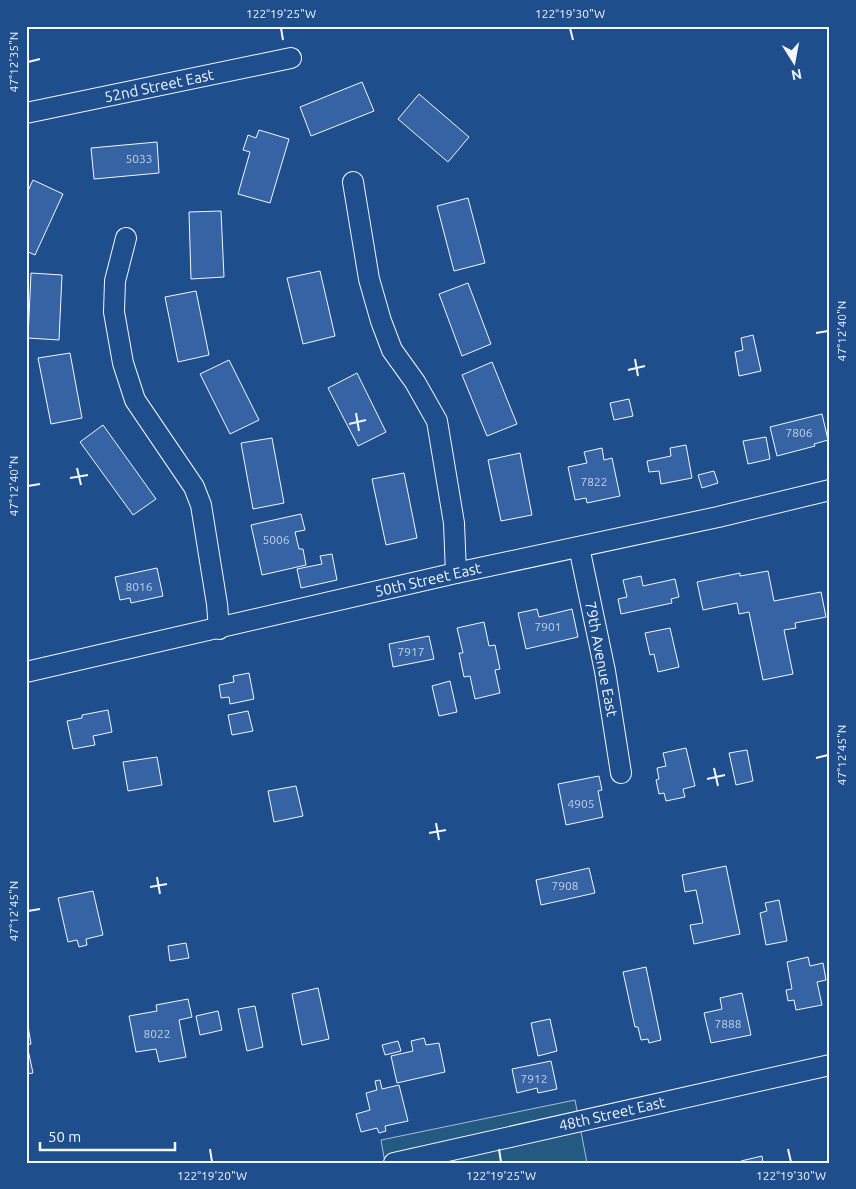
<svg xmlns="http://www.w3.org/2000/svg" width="856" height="1189" font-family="Ubuntu,sans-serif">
<rect width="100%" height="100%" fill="#1f4e8c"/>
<path fill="#245a82" stroke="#a8bbd7" d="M575,1100L587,1163H385L381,1140Z"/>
<g fill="#3563a3" stroke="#f2f6ff">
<path d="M362,82L374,111L311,136L300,107Z"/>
<path d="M419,94L469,137L448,162L398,119Z"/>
<path d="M259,130L289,139L270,203L238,194L250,152L243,150L248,135L256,138Z"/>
<path d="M157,142L159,173L94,179L91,148Z"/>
<path d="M33,180L63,194L35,255L26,251V195Z"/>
<path d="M468,198L485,263L454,271L437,206Z"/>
<path d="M221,211L224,277L191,279L189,212Z"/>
<path d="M320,271L335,336L303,344L287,278Z"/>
<path d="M31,273L62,275L59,340L28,338Z"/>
<path d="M468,283L491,344L462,356L439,294Z"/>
<path d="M196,291L209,355L178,362L165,297Z"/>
<path d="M753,335L761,371L739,376L735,352L743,350L741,338Z"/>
<path d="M70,353L82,418L51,424L38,358Z"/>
<path d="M229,360L259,420L230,434L200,374Z"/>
<path d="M492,362L517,424L487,436L462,375Z"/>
<path d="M357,373L386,432L358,446L328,388Z"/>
<path d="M629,399L633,416L614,420L610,403Z"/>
<path d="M822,414L828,440L814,444L815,446L777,456L770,427Z"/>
<path d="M103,425L156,499L133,515L80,442Z"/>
<path d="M766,437L770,459L748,464L743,441Z"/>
<path d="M272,438L284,503L253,509L241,443Z"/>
<path d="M686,445L692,478L661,484L659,471L649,472L647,461L671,456L670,448Z"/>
<path d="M602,448L604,460L612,458L620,496L587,503L586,498L575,500L568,467L587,463L584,452Z"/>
<path d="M520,453L532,515L501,521L488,460Z"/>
<path d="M714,471L718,483L702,488L698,475Z"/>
<path d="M404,473L417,538L386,545L372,479Z"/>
<path d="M301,514L305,530L295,532L299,549H303L306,565L262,575L251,525Z"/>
<path d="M332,554L337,580L301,588L297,569L322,564L320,556Z"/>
<path d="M157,568L163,596L131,603L130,598L120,600L115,577Z"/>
<path d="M768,571L774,601L821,592L826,617L795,623L796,628L784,630L793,674L763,680L749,612L739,614L737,603L703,610L697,582L740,573V576Z"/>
<path d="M641,576L643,586L675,579L679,597L671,599L672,603L621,614L618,599L627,597L623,580Z"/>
<path d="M537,609L539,617L572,609L578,637L526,649L518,613Z"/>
<path d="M484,622L489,646L495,645L500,669L495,670L500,693L475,699L470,676L464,677L459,653H463L457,628Z"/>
<path d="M670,628L679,667L658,672L654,654L650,655L645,633Z"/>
<path d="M429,636L434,659L393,667L389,644Z"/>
<path d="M249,673L254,699L230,704L229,697L221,698L219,685L234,682L233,676Z"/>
<path d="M450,681L457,712L439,716L432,686Z"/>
<path d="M108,710L112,732L93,736L95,745L73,749L67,721L82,718V715Z"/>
<path d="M248,711L253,731L232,735L228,715Z"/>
<path d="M686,748L695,786L683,789L685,797L666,801L664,793L659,794L656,780L659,779L657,768L666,766L663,753Z"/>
<path d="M747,750L753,781L736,785L729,753Z"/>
<path d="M157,757L162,785L128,791L123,762Z"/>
<path d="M599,776L602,790L598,791L603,817L566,825L558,784Z"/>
<path d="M296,786L303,816L274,822L268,791Z"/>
<path d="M726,866L740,934L694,944L690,925L703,923L696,890L685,892L682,875Z"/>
<path d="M589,868L595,893L541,905L536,880Z"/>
<path d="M93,891L103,935L86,939L87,945L79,947L77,940L68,942L58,898Z"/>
<path d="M779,900L787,941L766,945L760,913L767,911L765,903Z"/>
<path d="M186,943L189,958L170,961L168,946Z"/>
<path d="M808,957L810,966L823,963L826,980L817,982L822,1005L796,1010L794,1000L788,1001L786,990L792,989L787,962Z"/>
<path d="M646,967L661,1040L649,1043L648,1039L641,1040L638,1027H635L623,972Z"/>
<path d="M318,988L329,1039L302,1045L292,994Z"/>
<path d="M742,993L751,1035L711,1043L704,1013L722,1009L720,998Z"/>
<path d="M188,999L192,1017L179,1020L186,1057L159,1062L156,1049L136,1052L129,1016L157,1011L156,1005Z"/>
<path d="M255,1006L263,1047L247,1051L238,1009Z"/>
<path d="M218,1011L222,1030L200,1035L196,1016Z"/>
<path d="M550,1019L557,1051L538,1056L531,1023Z"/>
<path d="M28,1026L31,1044L27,1045L33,1073L26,1074V1027Z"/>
<path d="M424,1038L426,1045L439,1043L445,1072L397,1083L391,1056L413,1051L411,1041Z"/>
<path d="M398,1041L401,1051L385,1055L382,1045Z"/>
<path d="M551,1061L557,1089L538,1093L537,1088L517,1093L512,1069Z"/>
<path d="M380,1080L382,1089L399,1085L408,1121L385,1126L386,1131L379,1133L377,1128L361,1132L356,1114L370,1110L366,1093L377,1090L375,1081Z"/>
<path d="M762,1156L763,1163H742L741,1161Z"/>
</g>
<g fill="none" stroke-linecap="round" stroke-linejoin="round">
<g stroke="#f2f6ff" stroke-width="22">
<g id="minor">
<path d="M26,113L291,58"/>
<path d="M353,182L369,279L381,321L392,350L415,382L437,421L454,523L456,573"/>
<path d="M126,238L115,281L114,312L123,363L135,400L194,487L201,505L217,604L219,629"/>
<path d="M579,547L605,671L621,773"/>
<path d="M26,672L456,573L718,517L830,490"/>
<path d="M394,1163L830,1065"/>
</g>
</g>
<use href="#minor" stroke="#1f4e8c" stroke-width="20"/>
</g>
<path fill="none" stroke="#f2f6ff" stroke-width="2" d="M281,28L283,40M570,28L573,40M28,62L40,59M816,333L828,331M635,359L638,376M628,370L645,366M356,413L359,431M349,424L366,420M77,468L81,485M70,478L88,475M28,486L40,484M816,758L828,755M714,768L718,786M707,779L725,775M436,823L439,840M429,833L446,830M157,877L160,894M150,887L167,884M28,911L40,909M210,1149L212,1162M499,1149L501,1162M788,1149L791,1162"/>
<g text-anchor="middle" stroke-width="4" stroke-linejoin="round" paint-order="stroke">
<g font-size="12" fill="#c3d1e8">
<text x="139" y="163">5033</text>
<text x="799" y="437">7806</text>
<text x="594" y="486">7822</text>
<text x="276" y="544">5006</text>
<text x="139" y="591">8016</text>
<text x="548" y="631">7901</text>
<text x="411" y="656">7917</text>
<text x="581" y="808">4905</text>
<text x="565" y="890">7908</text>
<text x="728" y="1028">7888</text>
<text x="157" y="1038">8022</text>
<text x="534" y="1083">7912</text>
</g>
<g font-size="15" fill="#f2f6ff" stroke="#1f4e8c">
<text transform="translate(159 86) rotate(-12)" y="5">52nd Street East</text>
<text transform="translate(428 580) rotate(-13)" y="5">50th Street East</text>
<text transform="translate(601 659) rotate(79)" y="5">79th Avenue East</text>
<text transform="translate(612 1114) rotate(-13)" y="5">48th Street East</text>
</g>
</g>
<rect width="856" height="1189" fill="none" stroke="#1f4e8c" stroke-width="55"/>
<g transform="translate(794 62) rotate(169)" stroke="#1f4e8c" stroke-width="4" paint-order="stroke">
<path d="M0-4L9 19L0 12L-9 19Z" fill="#f2f6ff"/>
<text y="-8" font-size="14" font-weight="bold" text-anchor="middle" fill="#f2f6ff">N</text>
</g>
<path d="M40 1142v8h135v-8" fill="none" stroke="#f2f6ff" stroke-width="2.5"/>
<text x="48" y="1142" font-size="15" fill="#f2f6ff" stroke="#1f4e8c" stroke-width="4" paint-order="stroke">50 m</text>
<rect x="28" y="28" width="800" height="1134" fill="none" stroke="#f2f6ff" stroke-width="2"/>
<g font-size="12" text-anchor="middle" fill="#f2f6ff">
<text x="281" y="18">122°19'25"W</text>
<text x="570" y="18">122°19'30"W</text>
<text transform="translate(14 62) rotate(-90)" y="4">47°12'35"N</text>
<text transform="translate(842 331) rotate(-90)" y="4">47°12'40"N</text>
<text transform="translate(14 486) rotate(-90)" y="4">47°12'40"N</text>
<text transform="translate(842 755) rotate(-90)" y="4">47°12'45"N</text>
<text transform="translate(14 911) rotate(-90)" y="4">47°12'45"N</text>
<text x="212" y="1180">122°19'20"W</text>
<text x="501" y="1180">122°19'25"W</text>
<text x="791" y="1180">122°19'30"W</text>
</g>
</svg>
